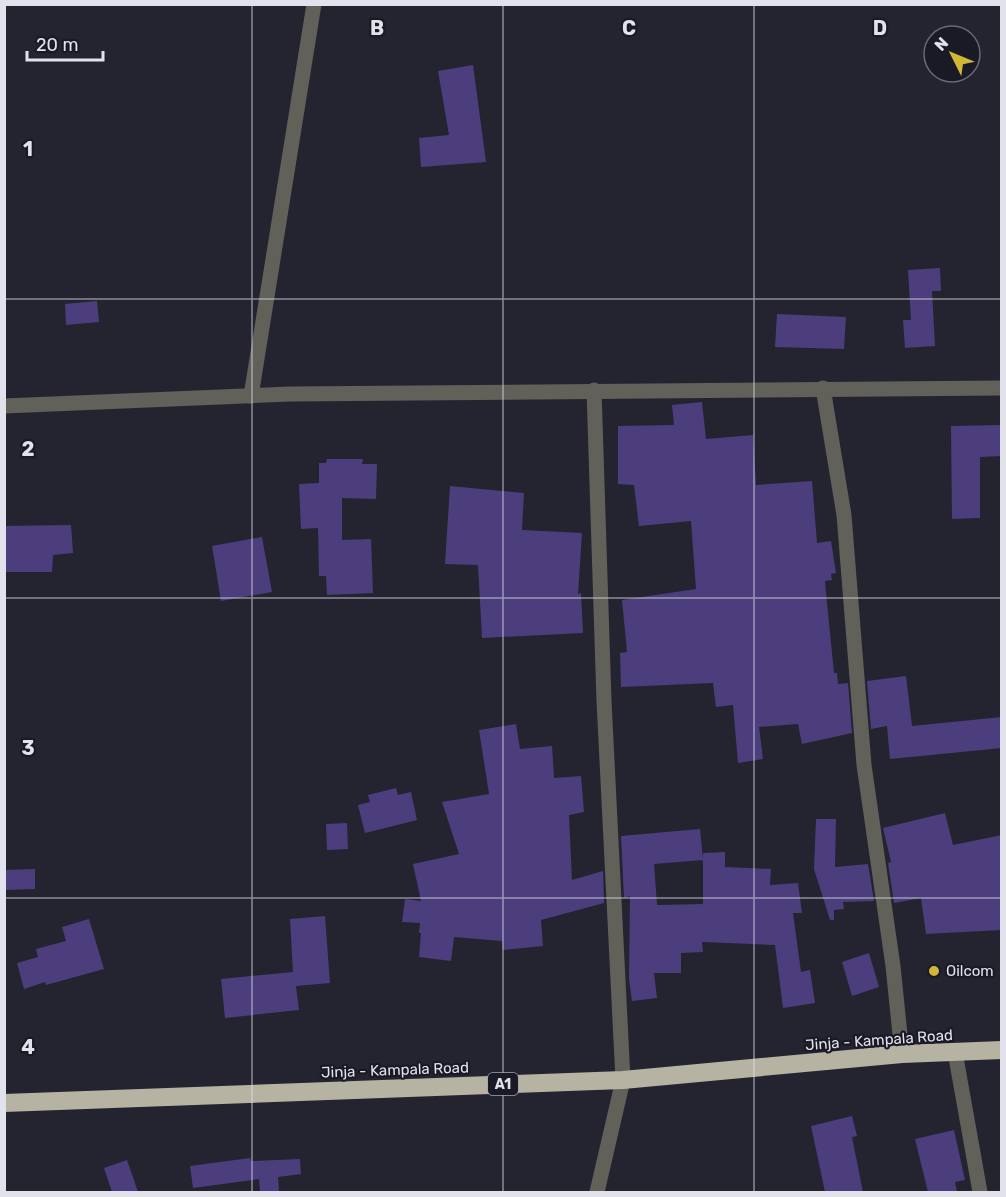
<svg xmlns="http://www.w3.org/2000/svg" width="1006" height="1197" font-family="Rubik,sans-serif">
<rect width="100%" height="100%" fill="#232430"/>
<g fill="#4c3e7c">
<path d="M473,65L486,162L421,167L419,138L449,135L438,71Z"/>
<path d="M940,268L941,291H932L935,346L905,348L903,320H911L908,270Z"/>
<path d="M97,301L99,322L66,325L65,304Z"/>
<path d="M777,314L846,317L844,349L775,347Z"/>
<path d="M702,402L706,439L753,435L756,485L812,481L817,543L831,541L836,573L831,574L832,580L825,581L826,593L834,673H837L838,684L848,683L852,733L802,744L798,724L759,727L763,759L738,763L733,705L716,707L713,683L621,687L620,653L627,652L622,600L696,589L691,521L639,526L634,485L618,484V426L674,425L672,405Z"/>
<path d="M1002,425V456L980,457V518L952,519L951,426Z"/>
<path d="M327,459H363L362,464H377L376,499L342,498V540L371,539L373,593L327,595L326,576H319L318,528L301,529L299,484L319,483V463H326Z"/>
<path d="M450,486L524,493L522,530L582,533L578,594L581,593L583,633L482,638L478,565L445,564Z"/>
<path d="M71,525L73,553L53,555L52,572H4V526Z"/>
<path d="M262,537L272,592L221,601L212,546Z"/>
<path d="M906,676L912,726L1002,717V748L890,759L887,726L871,729L867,681Z"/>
<path d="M516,724L520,749L552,746L554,778L581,776L584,812L569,815L572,880L603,871L604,903L541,920L543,946L503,950L502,941L454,937L451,961L419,957L421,933H419L420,923L402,922L405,899L421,901L413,864L459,854L442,802L489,794L479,730Z"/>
<path d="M396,788L398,795L411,792L417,820L365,833L358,805L370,802L368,795Z"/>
<path d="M945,813L953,845L1002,835V930L926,934L921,898L894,903L888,863L891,862L883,828Z"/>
<path d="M816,819H836L835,867L868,864L874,901L843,902L844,909L834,910V920H830L814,869Z"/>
<path d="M347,823L348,849L327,850L326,824Z"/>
<path d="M700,829L703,860L654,864L657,905L703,904V853L725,852V867L771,869L770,885L798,883L802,913H793L801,972L810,970L815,1003L783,1008L775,945L702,942L703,952L681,953V973H654L657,998L632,1001L629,979L630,896L624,898L621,836Z"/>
<path d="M35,869V889L4,890V870Z"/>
<path d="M325,916L330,983L296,986L299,1010L225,1018L221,979L293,972L290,919Z"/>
<path d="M89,919L104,969L46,985L45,982L24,989L17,963L38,957L36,949L66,941L62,927Z"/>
<path d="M869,953L879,987L852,996L842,962Z"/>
<path d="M852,1116L857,1136L852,1137L863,1192H825L811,1126Z"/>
<path d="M954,1130L965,1180L955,1182L957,1192H928L915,1139Z"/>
<path d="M250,1158L251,1161L300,1159L301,1174L278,1177L279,1192H260L259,1179L193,1188L190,1166Z"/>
<path d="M127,1160L138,1192H112L104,1168Z"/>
</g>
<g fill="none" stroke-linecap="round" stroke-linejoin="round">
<g stroke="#616059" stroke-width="15">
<path d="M823,388L844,515L864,765L893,966L902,1054"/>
<path d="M594,390L604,701L623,1080L597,1192"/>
<path d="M251,396L314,4"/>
<path d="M4,406L290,394L1002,388"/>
<path d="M955,1052L980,1192"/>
</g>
<path stroke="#b6b3a2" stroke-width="18" d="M4,1103L623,1080L902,1054L1002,1050"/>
</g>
<path fill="none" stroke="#e1e2eb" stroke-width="1.5" stroke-opacity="0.55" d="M252,4V1192M503,4V1192M754,4V1192M4,299H1002M4,598H1002M4,898H1002"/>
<circle fill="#d0b836" stroke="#191a26" stroke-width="2" cx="934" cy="971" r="6"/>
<g text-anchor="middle" stroke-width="4.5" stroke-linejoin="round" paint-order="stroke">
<rect fill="#191a26" stroke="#a5a6b0" stroke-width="1.5" x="488" y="1073" width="30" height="22" rx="4.5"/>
<g font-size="14" font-weight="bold" fill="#e1e2eb">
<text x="503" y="1089">A1</text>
</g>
<g font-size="15" fill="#e1e2eb" stroke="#191a26" text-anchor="start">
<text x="946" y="976">Oilcom</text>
</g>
<g font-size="15" fill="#e1e2eb" stroke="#191a26">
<text transform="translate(879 1040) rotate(-4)" y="5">Jinja - Kampala Road</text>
<text transform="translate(395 1070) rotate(-2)" y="5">Jinja - Kampala Road</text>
</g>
</g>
<g font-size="20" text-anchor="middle" font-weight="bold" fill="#e1e2eb" stroke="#191a26" stroke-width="4.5" stroke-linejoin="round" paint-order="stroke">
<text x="377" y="35">B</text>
<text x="629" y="35">C</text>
<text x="880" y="35">D</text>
<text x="28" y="156">1</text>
<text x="28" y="456">2</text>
<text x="28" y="755">3</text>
<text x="28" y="1054">4</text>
</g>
<rect width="1006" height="1197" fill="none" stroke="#e1e2eb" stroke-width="12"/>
<g transform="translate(952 54) rotate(313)"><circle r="28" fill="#191a26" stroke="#696a75" stroke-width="1.5"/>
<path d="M0-4.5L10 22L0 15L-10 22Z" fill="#d0b836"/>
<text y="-9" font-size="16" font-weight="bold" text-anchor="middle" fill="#e1e2eb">N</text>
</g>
<path d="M27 51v9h76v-9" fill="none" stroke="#e1e2eb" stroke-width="3"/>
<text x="36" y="51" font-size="18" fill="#e1e2eb" stroke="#191a26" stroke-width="4.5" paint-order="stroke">20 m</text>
</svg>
